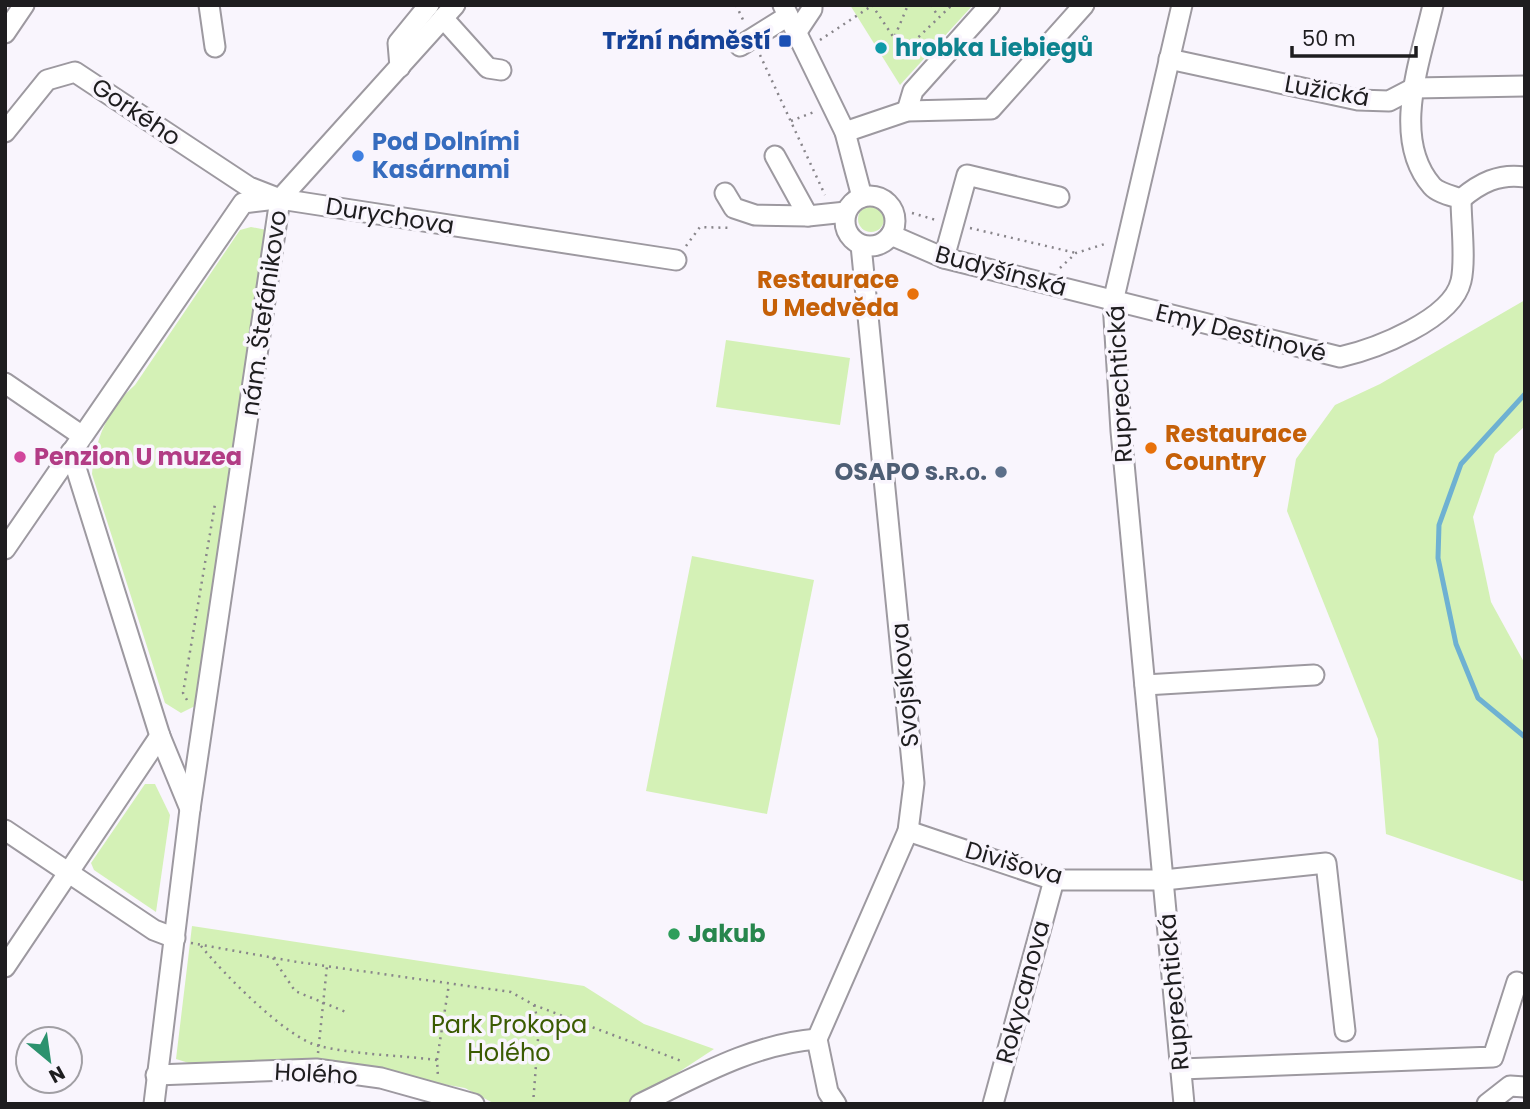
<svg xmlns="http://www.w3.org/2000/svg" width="1530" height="1109" font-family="Poppins,sans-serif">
<rect width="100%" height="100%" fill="#f9f5fd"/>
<g fill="#d4f1b6">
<path d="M850,5H973L900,85Z"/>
<circle cx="871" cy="219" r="13"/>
<path d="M251,227L267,230L197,705L181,713L165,703L92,474C95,440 108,408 135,385L240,230Z"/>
<path d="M1525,300V426L1495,454L1473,517L1491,602L1525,664V882L1386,834L1378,739L1287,511L1296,459L1335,405L1380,384Z"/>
<path d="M726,340L850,358L840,425L716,407Z"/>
<path d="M692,556L814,580L767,814L646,791Z"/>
<path d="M145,784H155L170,815L156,912L94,870L91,863Z"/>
<path d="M192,926L584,986L644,1024L714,1049L630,1104H495L465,1088L334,1065L192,1064L176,1059Z"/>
</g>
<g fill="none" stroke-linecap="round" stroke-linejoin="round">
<path stroke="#6eb1d2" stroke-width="5" d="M1525,394L1461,464L1439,525L1438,558L1456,644L1478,698L1525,737"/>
<g stroke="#9d99a0" stroke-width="23">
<g id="minor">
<path d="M209,5L215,47"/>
<path d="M783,5L845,132L862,197"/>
<path d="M1182,5L1113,302L1121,431L1184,1104"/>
<path d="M443,18L488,68L501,70"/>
<path d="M5,33L24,5"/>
<path d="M796,33L812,9V5"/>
<path d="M740,46L788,16"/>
<path d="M1169,59L1358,100L1389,101L1414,88L1525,86"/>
<path d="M400,67L398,43L429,5"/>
<path d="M907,111L913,91L990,5"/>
<path d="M5,132L47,80L75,72L249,187L280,199L676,260"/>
<path d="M845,132L907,111L991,109L1084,5"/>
<path d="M775,156L808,216L846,212"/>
<path d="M725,193L734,208L755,215L808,216"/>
<circle cx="870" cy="221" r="25"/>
<path d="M280,199L455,5"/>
<path d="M1461,199C1480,183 1499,173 1525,177"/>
<path d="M891,235L944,258L1340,357C1375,349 1452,320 1461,281C1466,260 1461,222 1461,199C1453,196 1438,193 1432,186C1390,138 1421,59 1433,5"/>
<path d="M944,258L967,175L1059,197"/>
<path d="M5,383L81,435"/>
<path d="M71,452L160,736L190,809"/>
<path d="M5,549L243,203L276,199"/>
<path d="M1145,685L1314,675"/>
<path d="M5,830L154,930L175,938"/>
<path d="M908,831L1054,880H1164L1326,863L1345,1031"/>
<path d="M5,967L160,736"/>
<path d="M1181,1069L1493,1057L1517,982"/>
<path d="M156,1075L316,1069L381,1078L474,1104"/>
<path d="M154,1104L190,809L280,199"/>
<path d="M640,1104C696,1077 753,1044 817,1039"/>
<path d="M836,1104L828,1092L817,1039L908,831L914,783L861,245"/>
<path d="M993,1104L1054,880"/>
<path d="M1487,1104L1510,1086L1525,1087"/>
</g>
</g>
<g stroke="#88858a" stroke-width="2.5" stroke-dasharray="2 5" stroke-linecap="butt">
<path d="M736,5L745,24"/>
<path d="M872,5L894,38L908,5"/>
<path d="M931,5L938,16"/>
<path d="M894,38L905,50L952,5"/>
<path d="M820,40L873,5"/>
<path d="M760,55L825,195"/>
<path d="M791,121L814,112"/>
<path d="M912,213L936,220"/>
<path d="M970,228L1076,253"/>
<path d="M686,246L700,227L732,228"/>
<path d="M1060,268L1076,253L1108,243"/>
<path d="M187,700L183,693L215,504"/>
<path d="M191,943L297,962L511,992L534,1005L684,1062"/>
<path d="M201,946C223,973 286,1038 319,1046C357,1055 398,1055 437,1060L438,1077"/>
<path d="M273,958L295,991L346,1012"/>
<path d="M318,1053L327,966"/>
<path d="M437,1060L449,984"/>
<path d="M533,1104L539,1026L534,1005"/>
</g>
<use href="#minor" stroke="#fff" stroke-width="19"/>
</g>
<rect fill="#1a4fb4" stroke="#f9f5fd" stroke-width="2.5" x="778" y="34" width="14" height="14" rx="3.5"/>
<circle fill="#0f9aa8" stroke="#f9f5fd" stroke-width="2.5" cx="881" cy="48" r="7"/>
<circle fill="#3f7fe0" stroke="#f9f5fd" stroke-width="2.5" cx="358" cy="156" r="7"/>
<g fill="#e8710a" stroke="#f9f5fd" stroke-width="2.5">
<circle cx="913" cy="294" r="7"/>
<circle cx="1151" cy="448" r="7"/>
</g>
<circle fill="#d1479c" stroke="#f9f5fd" stroke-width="2.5" cx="20" cy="457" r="7"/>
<circle fill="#5c6f8a" stroke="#f9f5fd" stroke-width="2.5" cx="1001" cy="472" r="7"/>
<circle fill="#2e9e5b" stroke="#f9f5fd" stroke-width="2.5" cx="674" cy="934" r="7"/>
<g text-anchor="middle" stroke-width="7" stroke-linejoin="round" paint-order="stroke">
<g font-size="24" font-weight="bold" fill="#164399" stroke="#f9f5fd" text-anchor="end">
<text x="771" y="49">Tržní náměstí</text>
</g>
<g font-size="24" font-weight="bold" fill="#0d838f" stroke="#f9f5fd" text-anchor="start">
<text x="895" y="56">hrobka Liebiegů</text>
</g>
<g font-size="24" fill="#1e1d1f" stroke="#f9f5fd">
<text transform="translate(1327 91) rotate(10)" y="8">Lužická</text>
<text transform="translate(136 112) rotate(34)" y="8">Gorkého</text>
<text transform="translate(390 216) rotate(9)" y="8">Durychova</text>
<text transform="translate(1001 271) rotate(15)" y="8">Budyšínská</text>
<text transform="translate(264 313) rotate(-82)" y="8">nám. Štefánikovo</text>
<text transform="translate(1241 333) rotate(14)" y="8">Emy Destinové</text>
<text transform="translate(1120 384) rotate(-93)" y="8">Ruprechtická</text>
<text transform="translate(905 685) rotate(-95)" y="8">Svojsíkova</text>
<text transform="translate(1014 863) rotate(16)" y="8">Divišova</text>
<text transform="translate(1023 992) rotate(-75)" y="8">Rokycanova</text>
<text transform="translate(1174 992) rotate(-95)" y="8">Ruprechtická</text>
<text transform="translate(316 1074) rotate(3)" y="8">Holého</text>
</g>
<g font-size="24" font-weight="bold" fill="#366cbe" stroke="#f9f5fd" text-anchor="start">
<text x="372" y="150">Pod Dolními<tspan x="372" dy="28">Kasárnami</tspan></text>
</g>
<g font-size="24" font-weight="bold" fill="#c56008" stroke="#f9f5fd" text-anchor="end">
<text x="899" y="288">Restaurace<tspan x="899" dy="28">U Medvěda</tspan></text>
<text x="1165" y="442" text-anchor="start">Restaurace<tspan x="1165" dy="28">Country</tspan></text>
</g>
<g font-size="24" font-weight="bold" fill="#b23c85" stroke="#f9f5fd" text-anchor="start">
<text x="34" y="465">Penzion U muzea</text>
</g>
<g font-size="24" font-weight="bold" fill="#4e5e75" stroke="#f9f5fd" text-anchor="end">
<text x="987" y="480">OSAPO s.ʀ.ᴏ.</text>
</g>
<g font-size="24" font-weight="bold" fill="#27864d" stroke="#f9f5fd" text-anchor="start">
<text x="688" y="942">Jakub</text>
</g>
<g font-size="24" fill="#3b5b02" stroke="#f9f5fd">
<text x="509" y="1033">Park Prokopa<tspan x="509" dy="28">Holého</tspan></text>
</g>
</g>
<rect width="1530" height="1109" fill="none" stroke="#1e1d1f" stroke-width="14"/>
<g transform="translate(49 1060) rotate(151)"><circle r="33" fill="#f9f5fd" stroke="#a19fa4" stroke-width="2"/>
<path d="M0-5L12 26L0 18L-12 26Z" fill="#2c926e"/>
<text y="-10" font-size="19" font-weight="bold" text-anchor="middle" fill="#1e1d1f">N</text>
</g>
<path d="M1292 46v10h124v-10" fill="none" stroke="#1e1d1f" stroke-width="3.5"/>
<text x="1302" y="46" font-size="21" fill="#1e1d1f" stroke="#f9f5fd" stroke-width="5" paint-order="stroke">50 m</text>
</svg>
